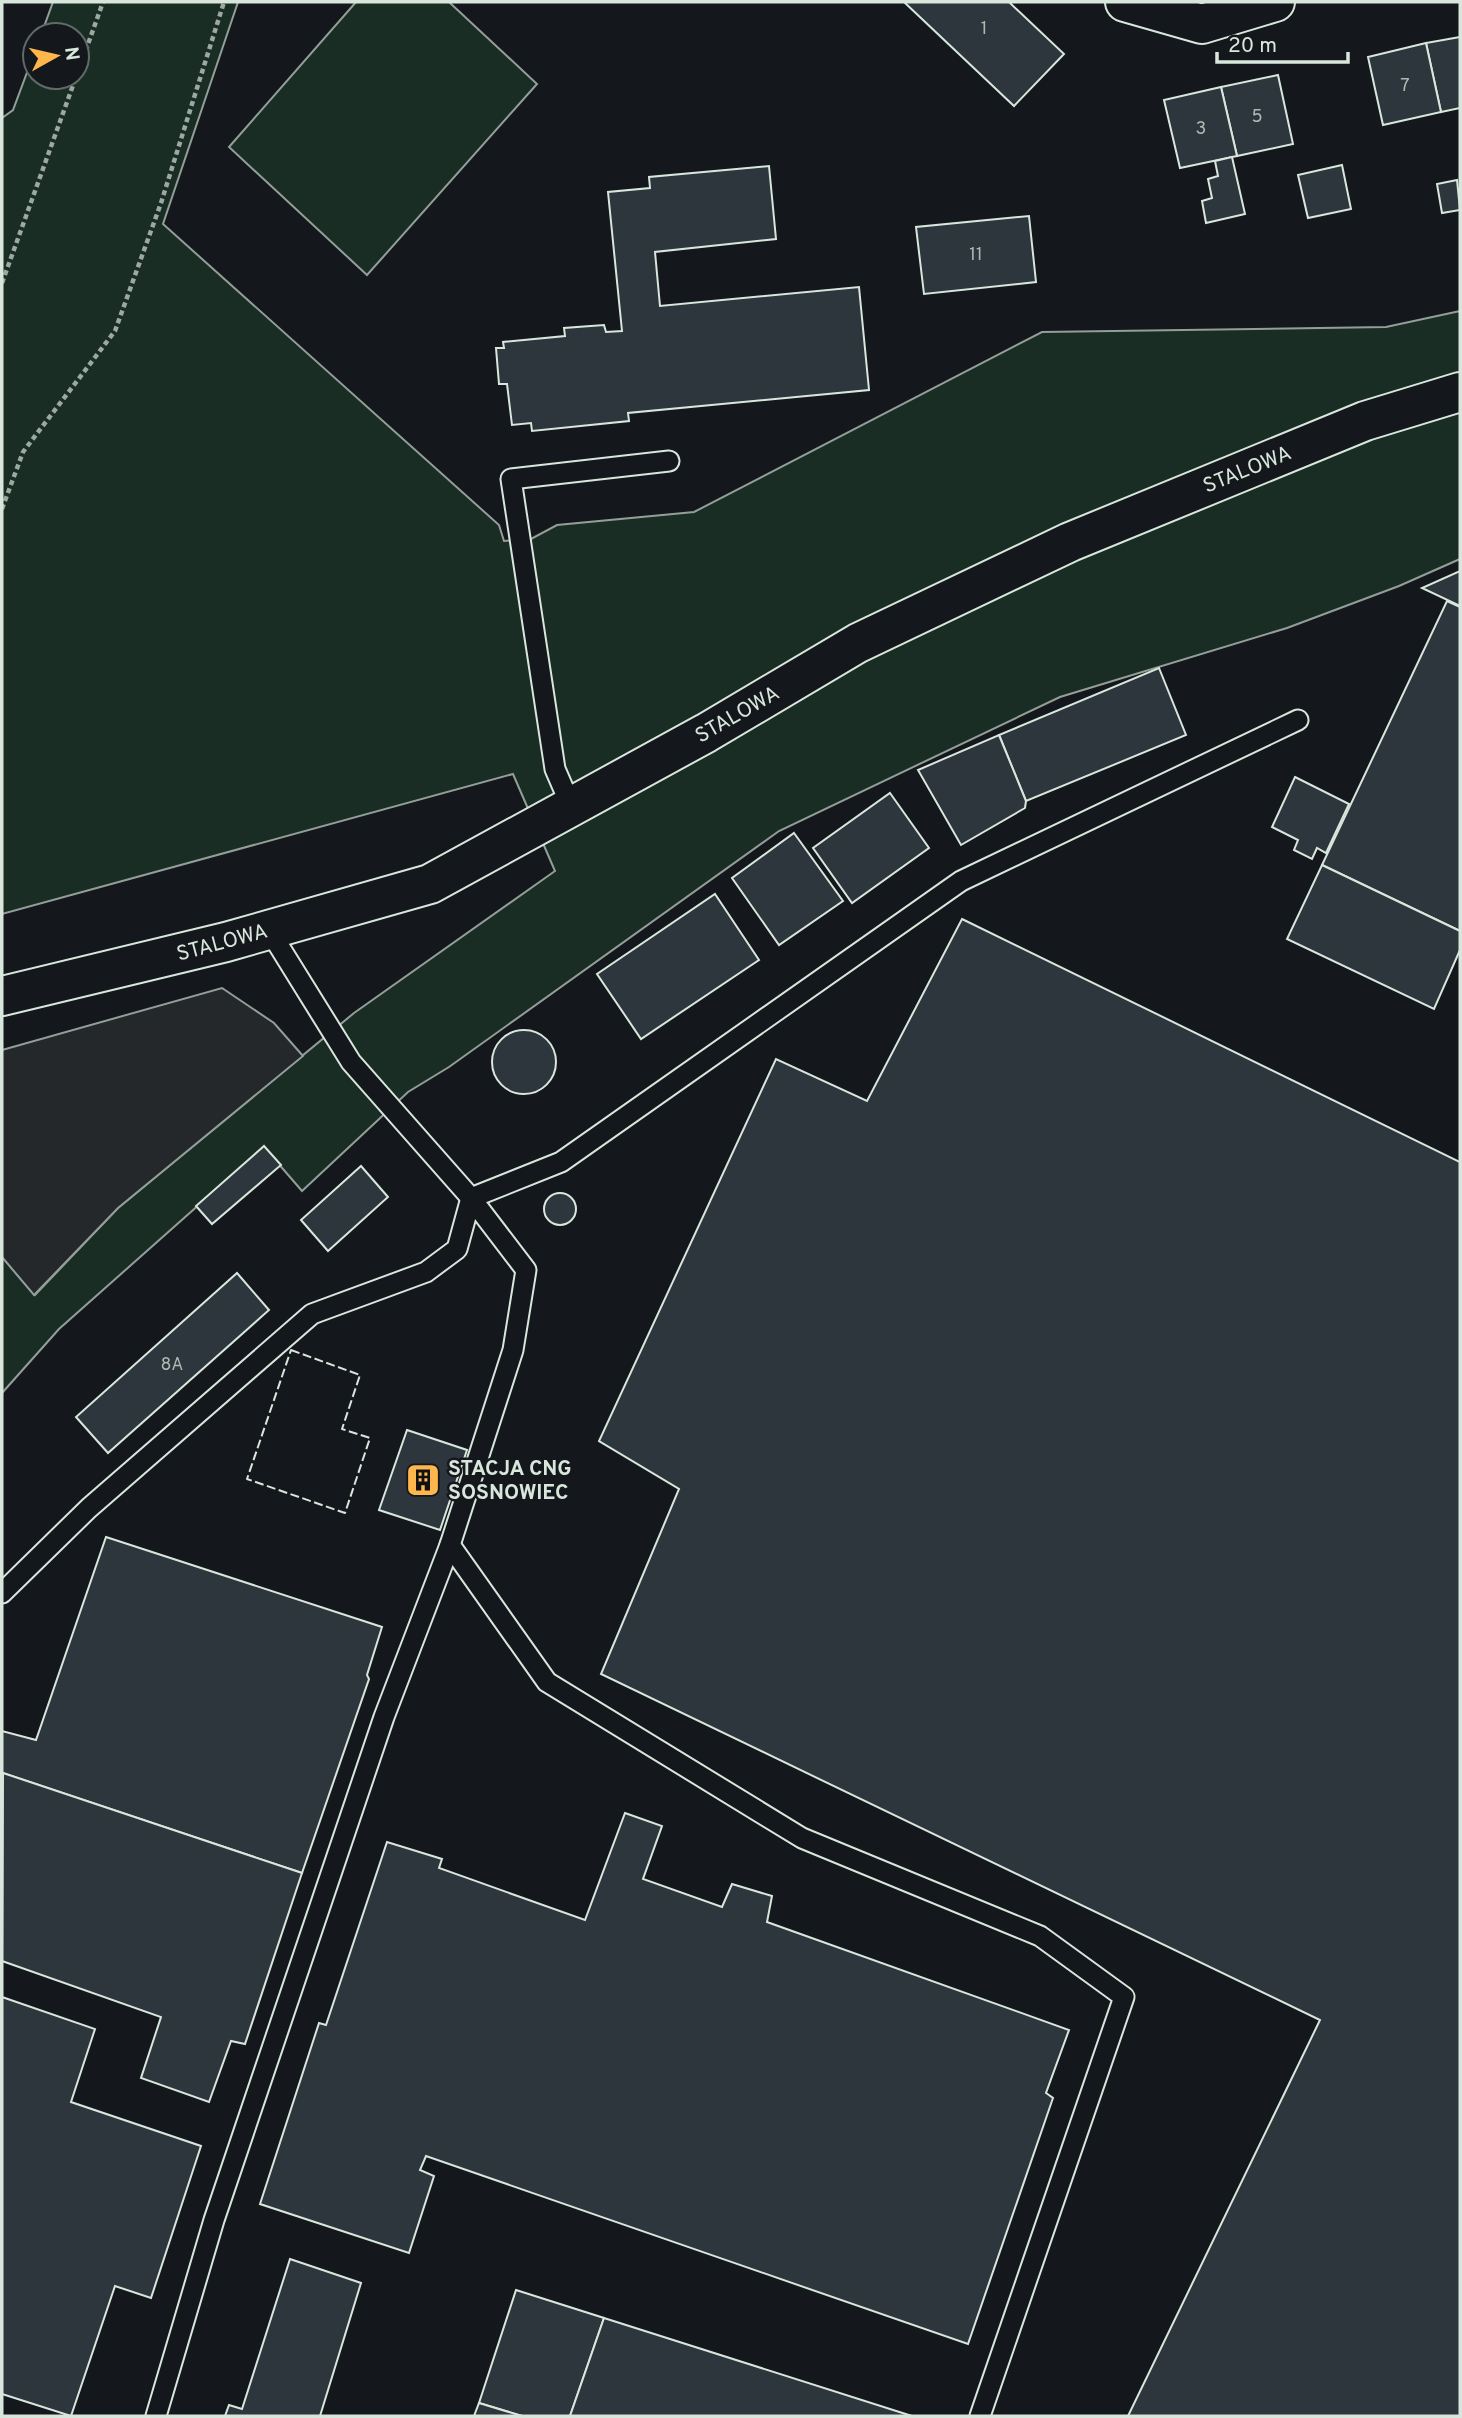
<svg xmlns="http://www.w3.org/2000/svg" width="1462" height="2418" font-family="Overpass,sans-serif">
<rect width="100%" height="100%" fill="#14181c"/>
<g fill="#1a2d24" stroke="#939e99" stroke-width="2">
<path d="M53,2H238L163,224L499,525L504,541L531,539L557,525L694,512L1042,332L1386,327L1460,311V559L1399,586L1287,628L1060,697L779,831L449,1067L408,1092L302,1191L264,1147L59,1329L2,1393V1257L35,1295L118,1208L354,1013L555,871L513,774L2,914V118L13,110L35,51V77H77V35H41Z"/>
<path d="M356,2H449L537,84L367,275L229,147Z"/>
</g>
<path fill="#24282b" stroke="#939e99" stroke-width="2" d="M222,988L274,1023L303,1056L118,1208L34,1295L2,1257V1050Z"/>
<g fill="#2c363c" stroke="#d8e6dc" stroke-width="2">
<path d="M904,2H1009L1064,54L1014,106Z"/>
<path d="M1460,37V108L1441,112L1426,43Z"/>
<path d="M1426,43L1441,112L1383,125L1368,57Z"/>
<path d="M1278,75L1293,144L1237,156L1221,87Z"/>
<path d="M1221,87L1237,156L1180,168L1164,100Z"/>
<path d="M1232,157L1245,214L1206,223L1202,201L1212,198L1208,179L1218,176L1215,161Z"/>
<path d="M1342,165L1351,209L1308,218L1298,175Z"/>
<path d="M769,166L776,239L655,252L660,306L859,287L869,390L628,413L629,421L532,431L531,423L512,425L507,384H499L496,348H504L503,342L565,336L564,328L604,325L606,332L622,331L608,192L650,188L649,177Z"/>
<path d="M1457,180L1460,210L1442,213L1437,184Z"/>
<path d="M1029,216L1036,282L924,294L916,227Z"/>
<path d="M1460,571V606L1422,588Z"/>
<path d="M1447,601L1460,607V931L1322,865Z"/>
<path d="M1159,668L1186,735L1026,801L999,735Z"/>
<path d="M999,735L1026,801L1025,808L961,845L918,770Z"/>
<path d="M1295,777L1349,804L1326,853L1317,848L1312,859L1294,850L1298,840L1272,827Z"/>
<path d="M890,793L929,848L852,903L813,848Z"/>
<path d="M794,833L843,901L779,945L732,878Z"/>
<path d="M1322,865L1460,931V950L1434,1009L1287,939Z"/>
<path d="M715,894L759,960L641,1039L597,974Z"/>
<path d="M962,919L1460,1162V2416H1128L1320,2020L601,1674L679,1489L599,1441L776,1059L867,1101Z"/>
<circle cx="524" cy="1062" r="32"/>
<path d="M264,1146L281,1165L212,1224L196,1206Z"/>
<path d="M361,1166L388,1197L328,1251L301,1220Z"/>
<circle cx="560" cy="1209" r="16"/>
<path d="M237,1273L269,1310L108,1453L76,1417Z"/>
<path d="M407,1430L467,1450L440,1530L379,1510Z"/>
<path d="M106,1537L382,1627L367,1675L369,1679L302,1873L3,1773L2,1776V1731L36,1740Z"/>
<path d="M3,1773L302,1873L245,2044L231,2041L209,2102L141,2078L161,2017L2,1961Z"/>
<path d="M625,1813L662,1826L643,1879L722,1907L732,1884L772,1896L767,1922L1069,2030L1046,2093L1053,2098L968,2344L426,2156L420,2170L434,2176L409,2253L260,2204L319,2023L326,2025L387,1842L442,1859L439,1868L585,1920Z"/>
<path d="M2,1997L95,2029L71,2102L201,2146L151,2298L115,2286L71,2416L2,2394Z"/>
<path d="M290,2259L361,2283L320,2416H225L229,2405L242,2409Z"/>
<path d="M516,2290L604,2318L570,2416H522L479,2403Z"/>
<path d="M604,2318L912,2416H570Z"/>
<path d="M479,2403L522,2416H474Z"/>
</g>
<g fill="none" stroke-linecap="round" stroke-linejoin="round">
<g stroke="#d8e6dc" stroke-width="23">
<g id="service">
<path d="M571,806L555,769L511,479L669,461"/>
<path d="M471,1198L561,1162L961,881L1298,720"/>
<path d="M450,1545L547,1682L802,1838L1040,1936L1124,1997L980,2416"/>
<path d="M2,1593L89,1508L312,1314L426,1272L457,1249L471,1198"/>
<path d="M156,2416L214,2220L384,1717L450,1545L513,1350L526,1270L471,1198L351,1062L269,930"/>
</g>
</g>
<g stroke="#d8e6dc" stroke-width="42">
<g id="minor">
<path d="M1125,2L1202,24L1275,2"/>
<path d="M2,996L226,942L430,884L706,733L858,643L1070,542L1365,421L1460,392"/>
</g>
</g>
<g stroke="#9da8a2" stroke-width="4.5" stroke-dasharray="5 3.5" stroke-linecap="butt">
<path d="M77,75L103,2"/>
<path d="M2,283L76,77"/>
<path d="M2,509L23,452L115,331L161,203L224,2"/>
</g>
<use href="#service" stroke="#14181c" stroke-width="19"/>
<use href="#minor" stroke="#14181c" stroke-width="38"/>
<path stroke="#d8e6dc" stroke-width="2" stroke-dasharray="9 3.5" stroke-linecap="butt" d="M291,1350L360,1375L342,1429L370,1438L345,1513L247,1479Z"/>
</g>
<defs>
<g id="building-square" transform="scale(1.75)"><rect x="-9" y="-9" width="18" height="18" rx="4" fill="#ffb74d" stroke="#14181c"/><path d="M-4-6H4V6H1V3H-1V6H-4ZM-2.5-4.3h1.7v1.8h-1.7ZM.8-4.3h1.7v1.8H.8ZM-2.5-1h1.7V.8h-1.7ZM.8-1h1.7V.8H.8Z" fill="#111"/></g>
</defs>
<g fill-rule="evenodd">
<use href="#building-square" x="423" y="1480"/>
</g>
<g text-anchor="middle" stroke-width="5" stroke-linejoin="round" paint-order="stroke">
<g font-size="18" fill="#adbab4">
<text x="984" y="34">1</text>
<text x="1405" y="91">7</text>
<text x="1257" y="122">5</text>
<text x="1201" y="134">3</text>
<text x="976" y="260">11</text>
<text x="172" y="1370">8A</text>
</g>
<g font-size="21" fill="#d8e6dc" stroke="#14181c">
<text transform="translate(1247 469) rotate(-22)" y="7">STALOWA</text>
<text transform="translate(737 714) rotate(-30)" y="7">STALOWA</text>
<text transform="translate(222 942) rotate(-15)" y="7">STALOWA</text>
</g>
<g font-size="21" font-weight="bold" fill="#d8e6dc" stroke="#14181c" text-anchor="start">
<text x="448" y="1475">STACJA CNG<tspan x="448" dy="24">SOSNOWIEC</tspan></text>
</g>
</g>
<rect width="1462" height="2418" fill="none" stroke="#d8e6dc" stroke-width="7"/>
<g transform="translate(56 56) rotate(82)"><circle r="33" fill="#14181c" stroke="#626a69" stroke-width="2"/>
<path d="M0-5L12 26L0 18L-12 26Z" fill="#ffb74d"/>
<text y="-10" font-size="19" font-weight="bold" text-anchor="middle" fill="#d8e6dc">N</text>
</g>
<path d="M1217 52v10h131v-10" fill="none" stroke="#d8e6dc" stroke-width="3.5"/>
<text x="1228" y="52" font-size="21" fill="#d8e6dc" stroke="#14181c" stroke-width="5" paint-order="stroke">20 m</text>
</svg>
